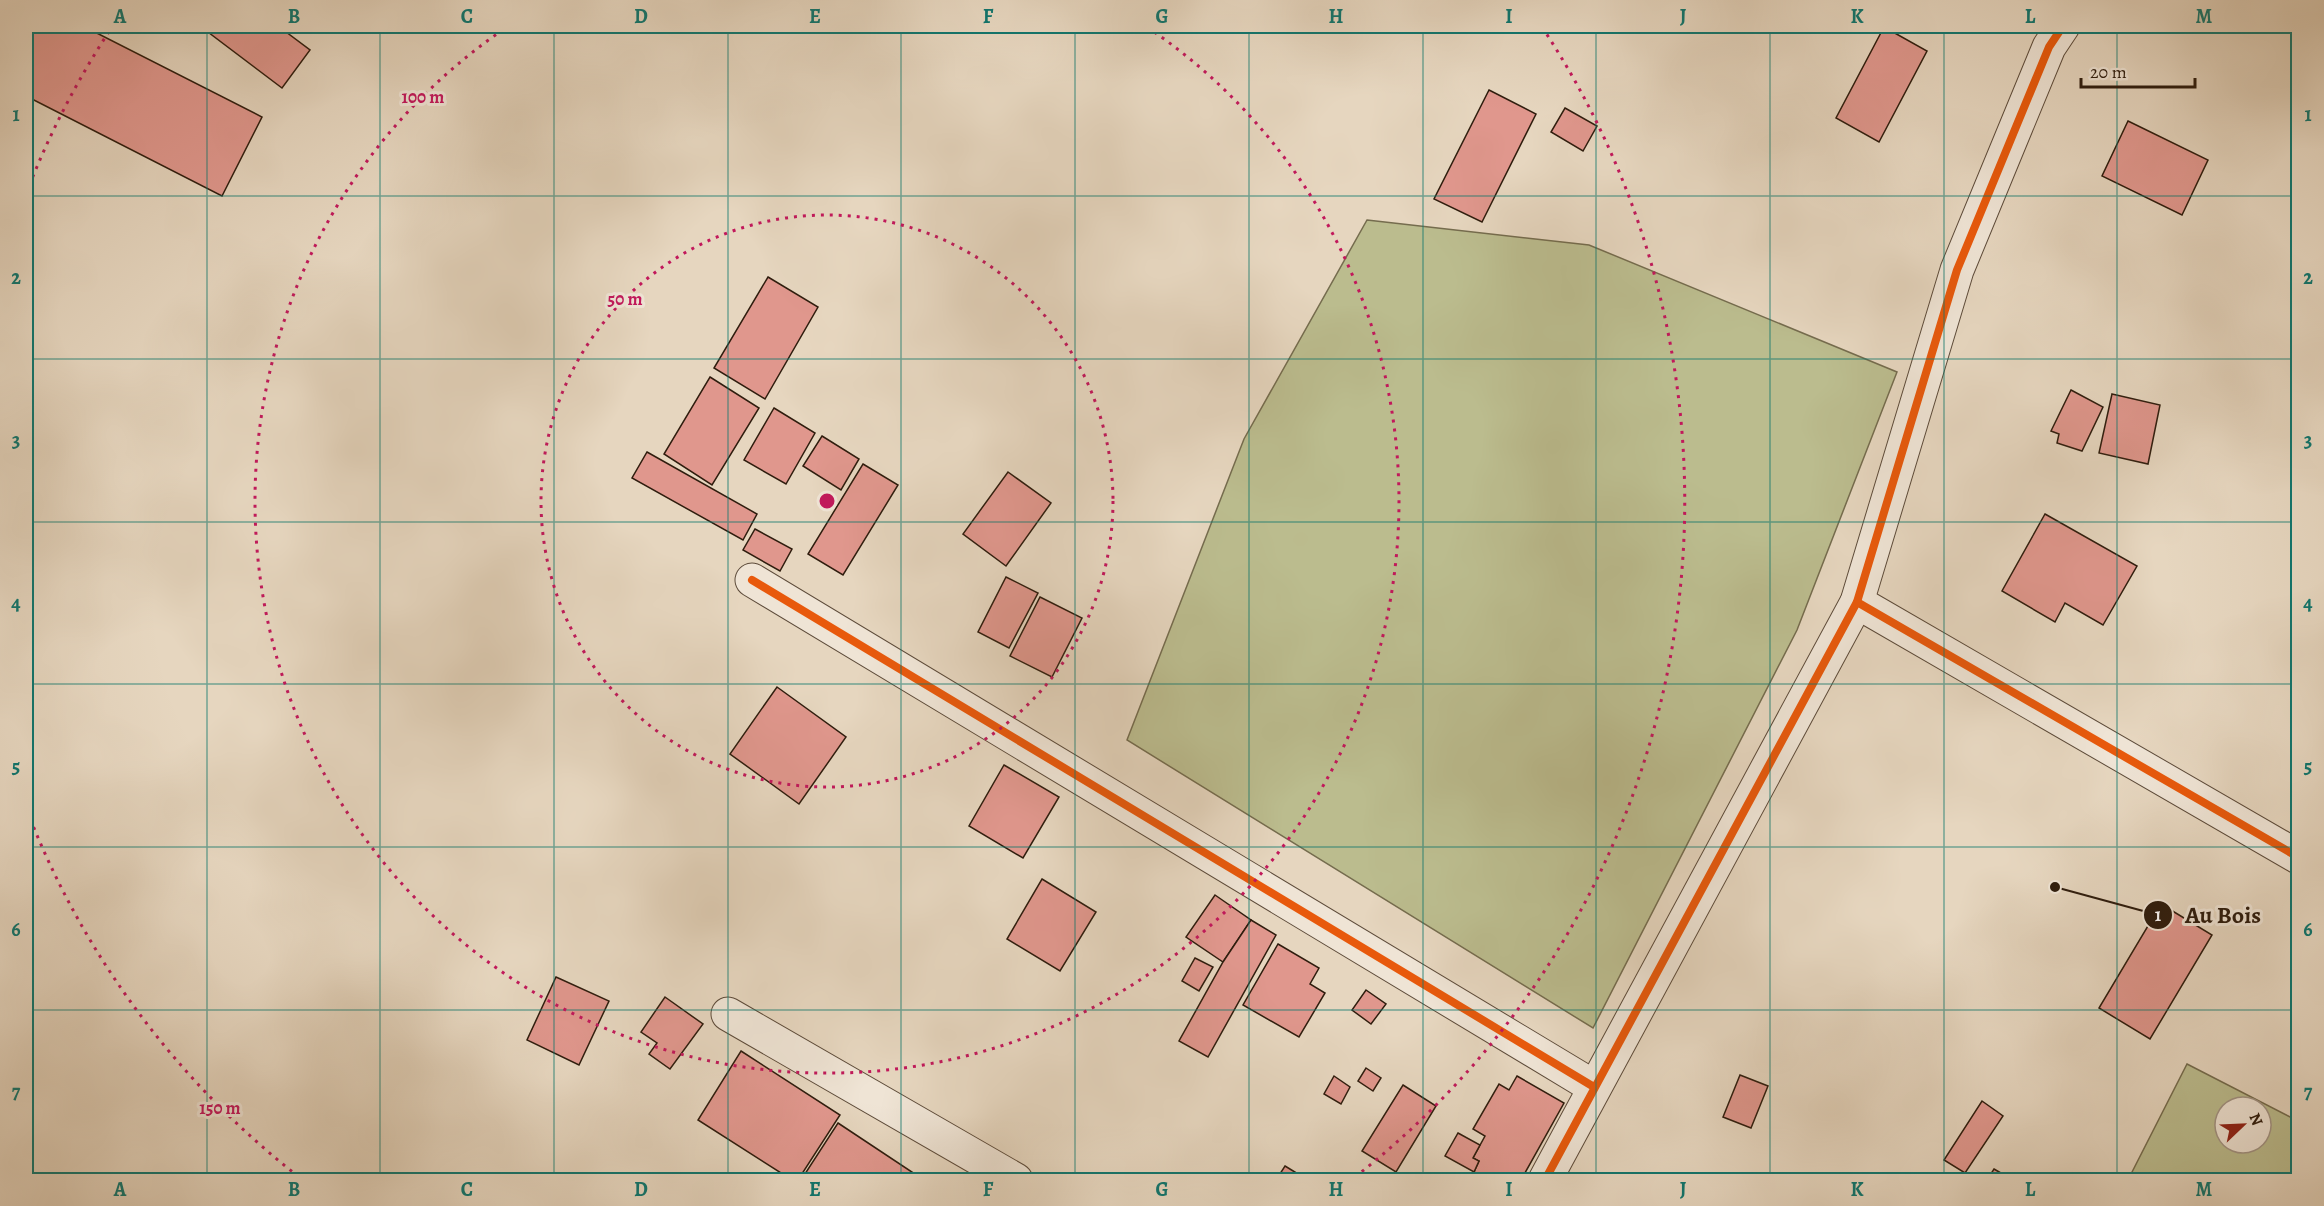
<svg xmlns="http://www.w3.org/2000/svg" width="2324" height="1206" font-family="Alegreya,serif">
<rect width="100%" height="100%" fill="#e6d6bf"/>
<filter id="stains"><feTurbulence type="fractalNoise" baseFrequency=".00333" numOctaves="4"/><feColorMatrix values="0 0 0 0 .2 0 0 0 0 .09 0 0 0 0 .02 0 0 0 .5 -.17"/></filter>
<radialGradient id="worn" r=".72"><stop offset=".6" stop-color="#630" stop-opacity="0"/><stop offset="1" stop-color="#630" stop-opacity=".3"/></radialGradient>
<g fill="#bbbc8e" stroke="#756c4e" stroke-width="1.5" fill-rule="evenodd">
<path d="M1367,220L1589,245L1897,372L1797,630L1593,1028L1127,740L1244,439Z"/>
<path d="M2187,1064L2298,1121V1180H2128ZM2225,1107H2261V1143H2225Z"/>
</g>
<g fill="#e0978d" stroke="#2f1d0e" stroke-width="1.5">
<path d="M26,26H83L262,117L222,196L26,96Z"/>
<path d="M200,26H278L310,50L282,88Z"/>
<path d="M1884,27L1927,51L1879,142L1836,118Z"/>
<path d="M1489,90L1536,114L1482,222L1434,199Z"/>
<path d="M1565,108L1597,126L1583,151L1551,132Z"/>
<path d="M2128,121L2208,160L2182,215L2102,176Z"/>
<path d="M768,277L818,307L765,399L714,368Z"/>
<path d="M710,377L759,408L712,485L664,454Z"/>
<path d="M2071,390L2103,407L2082,451L2057,443L2059,434L2051,431Z"/>
<path d="M2112,394L2160,405L2148,464L2099,453Z"/>
<path d="M774,408L815,433L786,484L744,460Z"/>
<path d="M822,436L859,459L841,490L803,466Z"/>
<path d="M647,452L757,514L743,540L632,478Z"/>
<path d="M863,464L898,485L843,575L808,554Z"/>
<path d="M1008,472L1051,503L1006,566L963,534Z"/>
<path d="M2045,514L2137,566L2103,625L2065,603L2055,622L2002,591Z"/>
<path d="M755,529L792,549L780,571L743,550Z"/>
<path d="M1006,577L1038,593L1009,648L978,632Z"/>
<path d="M1040,597L1082,618L1052,677L1010,656Z"/>
<path d="M777,687L846,737L799,804L730,754Z"/>
<path d="M1004,765L1059,797L1023,858L969,826Z"/>
<path d="M1042,879L1096,912L1060,971L1007,939Z"/>
<path d="M1215,895L1251,920L1223,962L1186,937Z"/>
<path d="M2161,904L2212,935L2150,1039L2099,1008Z"/>
<path d="M1251,920L1276,935L1208,1057L1179,1041L1223,962Z"/>
<path d="M1278,944L1319,968L1310,984L1325,993L1299,1037L1243,1005Z"/>
<path d="M1195,958L1213,967L1199,991L1182,981Z"/>
<path d="M556,977L609,1001L579,1065L527,1040Z"/>
<path d="M1366,990L1386,1004L1371,1024L1352,1010Z"/>
<path d="M665,997L703,1024L670,1069L649,1054L657,1043L641,1032Z"/>
<path d="M741,1051L840,1115L798,1180H792L698,1120Z"/>
<path d="M1366,1068L1381,1078L1373,1091L1358,1081Z"/>
<path d="M1740,1075L1768,1086L1751,1128L1723,1117Z"/>
<path d="M1334,1076L1350,1087L1341,1104L1324,1094Z"/>
<path d="M1517,1076L1564,1103L1521,1180H1489L1474,1172L1479,1161L1473,1158L1485,1136L1473,1129L1499,1084L1509,1090Z"/>
<path d="M1403,1085L1436,1106L1396,1172L1362,1151Z"/>
<path d="M1982,1101L2003,1116L1965,1173L1944,1160Z"/>
<path d="M838,1123L924,1180H801Z"/>
<path d="M1458,1133L1480,1145L1473,1158L1479,1161L1474,1172L1445,1156Z"/>
<path d="M1285,1166L1308,1180H1276Z"/>
<path d="M1994,1169L2013,1180H1987Z"/>
</g>
<g fill="none" stroke-linecap="round" stroke-linejoin="round">
<g stroke="#5d4b3a" stroke-width="35">
<g id="minor">
<path d="M752,580L1594,1087"/>
<path d="M1857,602L2298,857"/>
<path d="M728,1014L1016,1180"/>
<path d="M1545,1180L1857,602L1957,270L2049,47L2063,26"/>
</g>
</g>
<use href="#minor" stroke="#efe4d5" stroke-width="33"/>
<g stroke="#efe4d5" stroke-width="11">
<g id="cycleway">
<path d="M752,580L1594,1087"/>
<path d="M1857,602L2298,857"/>
<path d="M1545,1180L1857,602L1957,270L2049,47L2063,26"/>
</g>
</g>
<use href="#cycleway" stroke="#e8590c" stroke-width="8"/>
</g>
<path fill="none" stroke="#0f766e" stroke-width="1.5" stroke-opacity="0.55" d="M207,26V1180M380,26V1180M554,26V1180M728,26V1180M901,26V1180M1075,26V1180M1249,26V1180M1423,26V1180M1596,26V1180M1770,26V1180M1944,26V1180M2117,26V1180M26,196H2298M26,359H2298M26,522H2298M26,684H2298M26,847H2298M26,1010H2298"/>
<g fill="none" stroke="#c2185b" stroke-width="3" stroke-dasharray="3 6">
<circle cx="827" cy="501" r="286"/>
<path d="M1147 27A572 572 0 1 1 507 27"/>
<path d="M299 1177A858 858 0 0 1 26 808M26 194A858 858 0 0 1 112 27M1542 27A858 858 0 0 1 1355 1177"/>
</g>
<circle cx="827" cy="501" r="9" fill="#c2185b" stroke="#efe4d5" stroke-width="3"/>
<g font-size="18" text-anchor="middle" font-weight="bold" fill="#c2185b" stroke="#efe4d5" stroke-width="6" stroke-linejoin="round" paint-order="stroke">
<text x="423" y="103">100 m</text>
<text x="625" y="305">50 m</text>
<text x="220" y="1114">150 m</text>
</g>
<path fill="none" stroke="#2f1d0e" stroke-width="2" d="M2055 887L2158 915"/>
<g fill="#2f1d0e" stroke="#efe4d5" stroke-width="2">
<circle cx="2055" cy="887" r="6"/>
<circle cx="2158" cy="915" r="15"/>
</g>
<g font-size="18" text-anchor="middle" font-weight="bold" fill="#fff">
<text x="2158" y="921">1</text>
</g>
<g font-size="24" text-anchor="middle" font-weight="bold" fill="#2f1d0e" stroke="#efe4d5" stroke-width="6" stroke-linejoin="round" paint-order="stroke">
<text x="2223" y="923">Au Bois</text>
</g>
<rect width="2324" height="1206" fill="none" stroke="#e6d6bf" stroke-width="66"/>
<g transform="translate(2243 1125) rotate(67)"><circle r="28" fill="#efe4d5" stroke="#a29485" stroke-width="1.5"/>
<path d="M0-4.5L10 22L0 15L-10 22Z" fill="#8f2418"/>
<text y="-9" font-size="16" font-weight="bold" text-anchor="middle" fill="#2f1d0e">N</text>
</g>
<path d="M2081 78v9h114v-9" fill="none" stroke="#2f1d0e" stroke-width="3"/>
<text x="2090" y="78" font-size="18" fill="#2f1d0e" stroke="#efe4d5" stroke-width="4.5" paint-order="stroke">20 m</text>
<rect x="33" y="33" width="2258" height="1140" fill="none" stroke="#0f766e" stroke-width="2"/>
<g font-size="20" text-anchor="middle" font-weight="bold" fill="#0f766e">
<text x="120" y="23">A</text>
<text x="294" y="23">B</text>
<text x="467" y="23">C</text>
<text x="641" y="23">D</text>
<text x="815" y="23">E</text>
<text x="988" y="23">F</text>
<text x="1162" y="23">G</text>
<text x="1336" y="23">H</text>
<text x="1509" y="23">I</text>
<text x="1683" y="23">J</text>
<text x="1857" y="23">K</text>
<text x="2030" y="23">L</text>
<text x="2204" y="23">M</text>
<text x="16" y="121">1</text>
<text x="2308" y="121">1</text>
<text x="16" y="284">2</text>
<text x="2308" y="284">2</text>
<text x="16" y="447">3</text>
<text x="2308" y="447">3</text>
<text x="16" y="610">4</text>
<text x="2308" y="610">4</text>
<text x="16" y="773">5</text>
<text x="2308" y="773">5</text>
<text x="16" y="936">6</text>
<text x="2308" y="936">6</text>
<text x="16" y="1098">7</text>
<text x="2308" y="1098">7</text>
<text x="120" y="1196">A</text>
<text x="294" y="1196">B</text>
<text x="467" y="1196">C</text>
<text x="641" y="1196">D</text>
<text x="815" y="1196">E</text>
<text x="988" y="1196">F</text>
<text x="1162" y="1196">G</text>
<text x="1336" y="1196">H</text>
<text x="1509" y="1196">I</text>
<text x="1683" y="1196">J</text>
<text x="1857" y="1196">K</text>
<text x="2030" y="1196">L</text>
<text x="2204" y="1196">M</text>
</g>
<rect width="100%" height="100%" filter="url(#stains)"/>
<rect width="100%" height="100%" fill="url(#worn)"/>
</svg>
